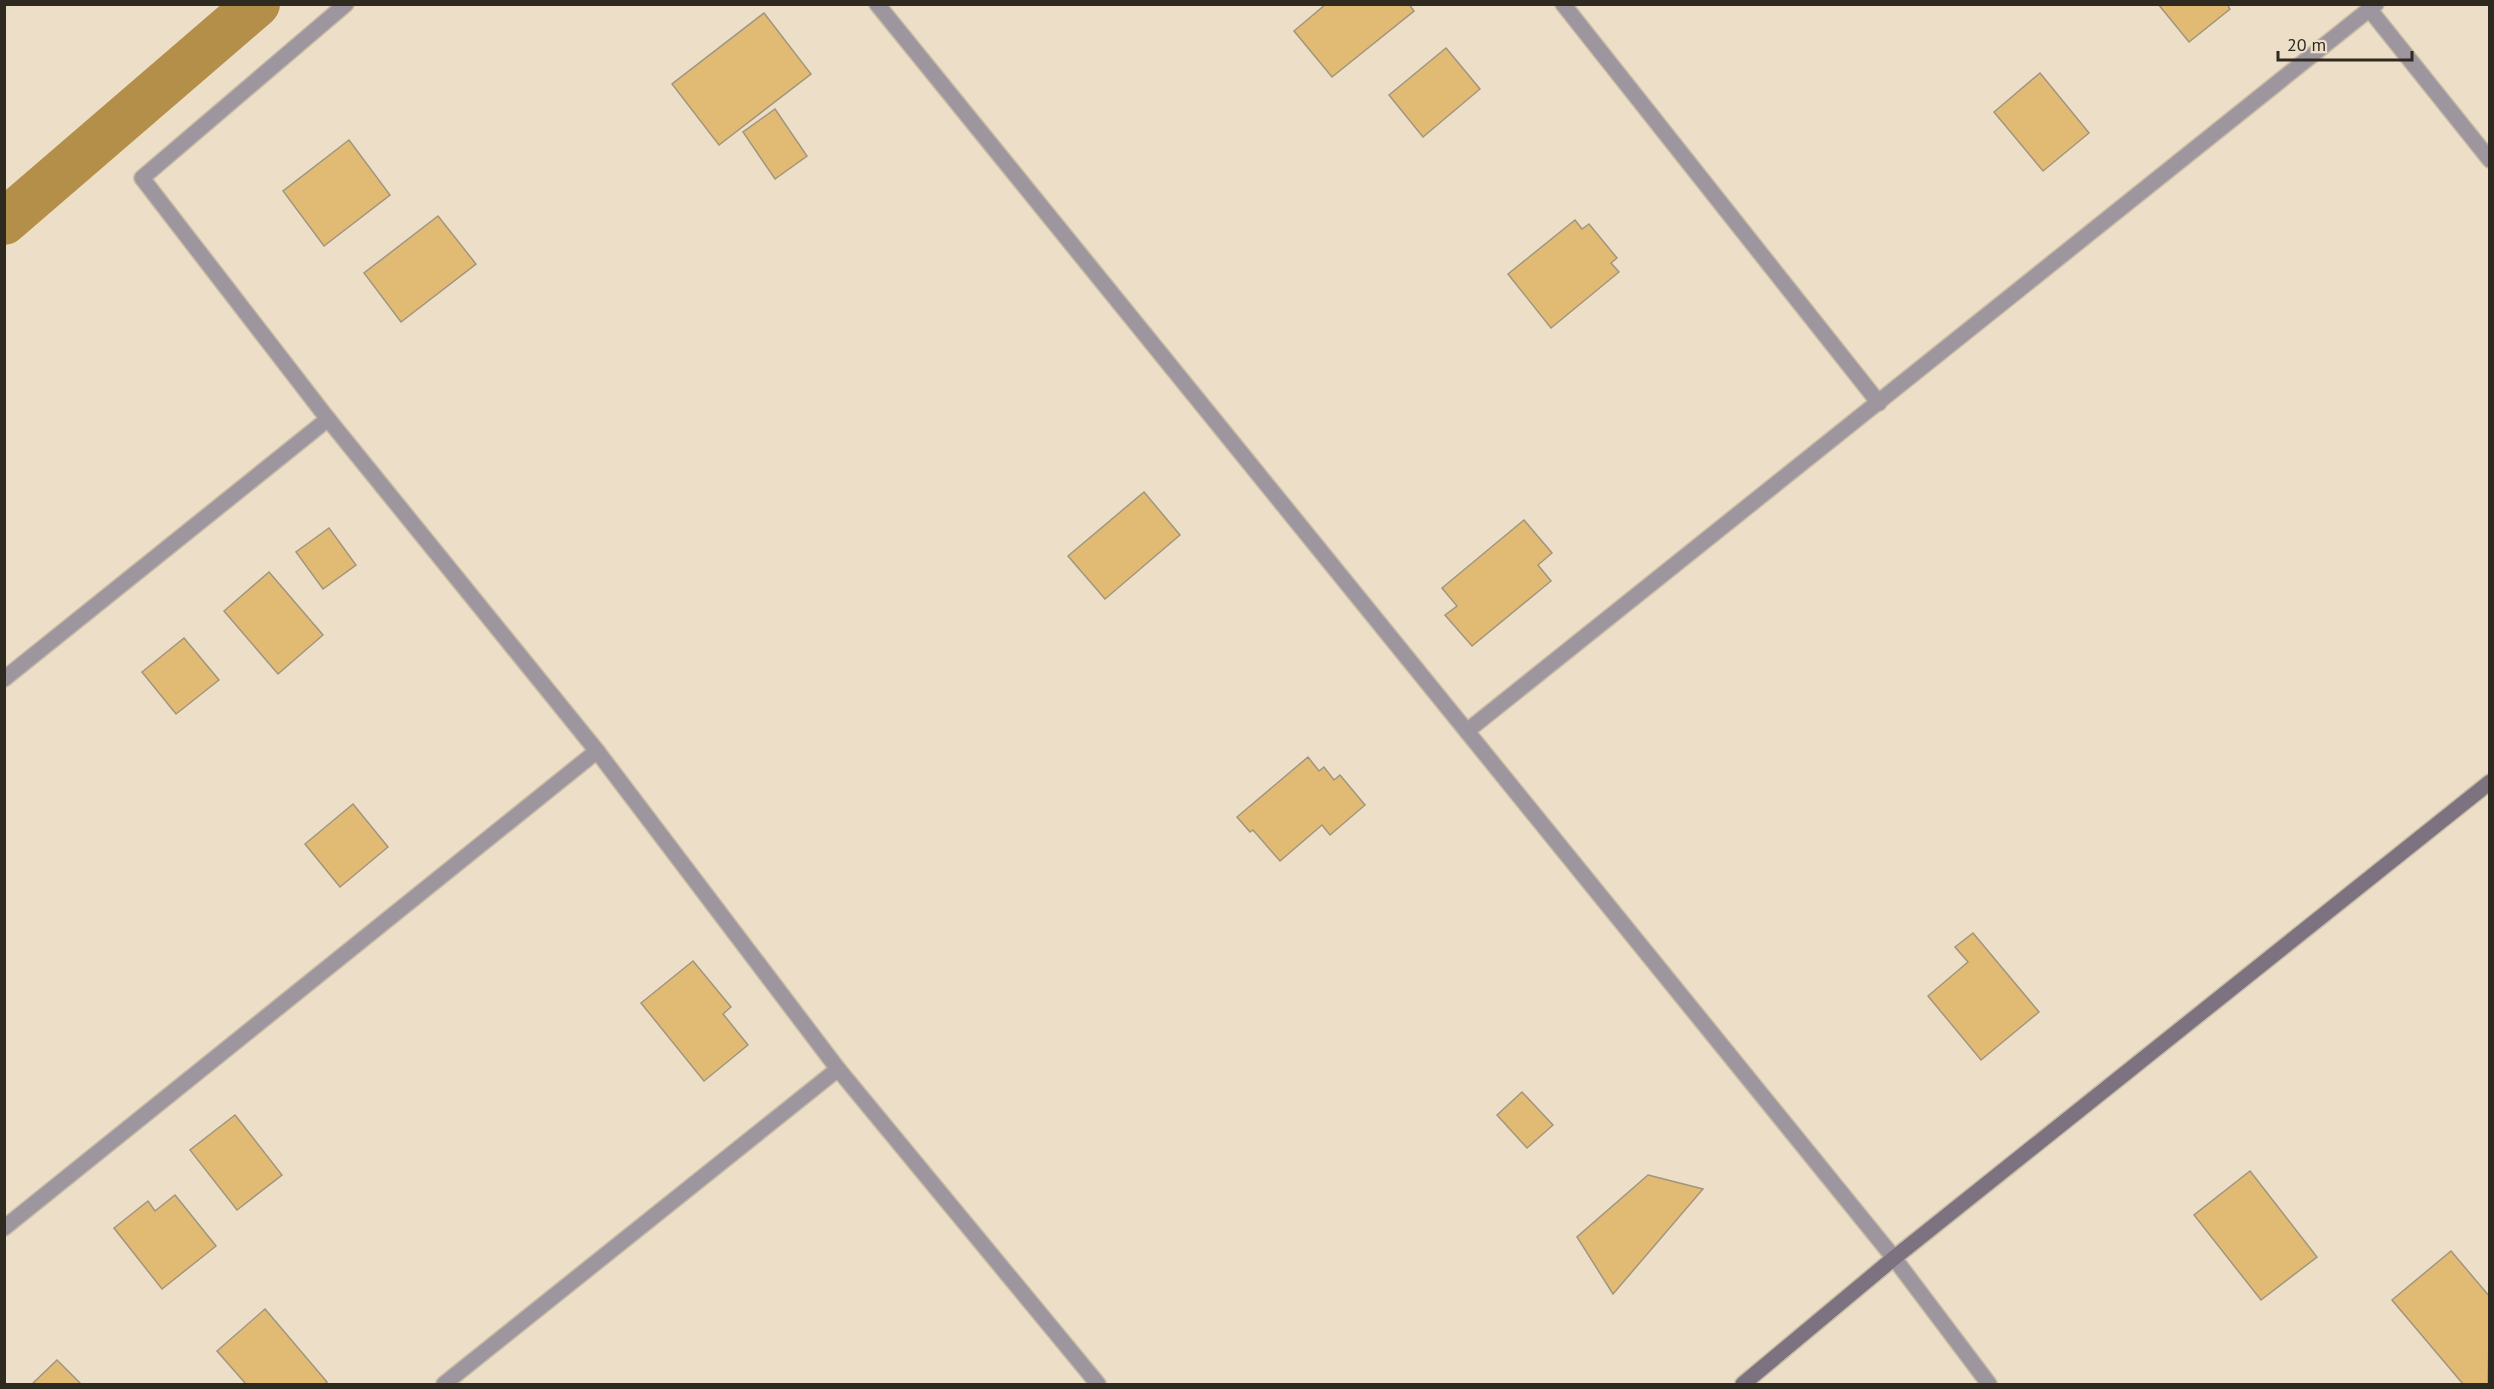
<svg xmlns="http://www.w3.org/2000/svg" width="2494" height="1389" font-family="'PT Sans',sans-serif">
<rect width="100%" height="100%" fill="#eddfc7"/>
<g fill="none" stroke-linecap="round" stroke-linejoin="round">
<path stroke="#b48f49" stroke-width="46" d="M4,222L257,4"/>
</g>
<g fill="#e1ba74" stroke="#a2957e" stroke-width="1.5">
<path d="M1326,4H1409L1414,11L1332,77L1294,31Z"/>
<path d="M2158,4H2227L2230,9L2189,42Z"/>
<path d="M764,13L811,74L719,145L672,84Z"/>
<path d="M1446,48L1480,89L1423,137L1389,95Z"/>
<path d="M2040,73L2089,133L2043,171L1994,112Z"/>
<path d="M775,109L807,156L775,179L743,132Z"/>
<path d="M349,140L390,195L324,246L283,191Z"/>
<path d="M438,216L476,264L401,322L364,273Z"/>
<path d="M1575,220L1582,229L1589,224L1617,258L1611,263L1619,272L1551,328L1508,274Z"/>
<path d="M1144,492L1180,535L1105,599L1068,556Z"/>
<path d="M1524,520L1552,553L1538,565L1551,581L1472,646L1445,615L1457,606L1442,588Z"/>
<path d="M329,528L356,565L323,589L296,552Z"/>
<path d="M269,572L323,635L278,674L224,611Z"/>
<path d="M184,638L219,680L176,714L142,672Z"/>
<path d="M1308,757L1319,771L1324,767L1334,780L1340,775L1365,805L1330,835L1322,825L1280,861L1253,830L1250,832L1237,817Z"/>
<path d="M353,804L388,847L340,887L305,844Z"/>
<path d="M1973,933L2039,1012L1981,1060L1928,996L1968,962L1955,947Z"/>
<path d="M693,961L731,1007L723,1014L748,1045L704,1081L641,1003Z"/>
<path d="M1522,1092L1553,1125L1527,1148L1497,1115Z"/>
<path d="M235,1115L282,1175L237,1210L190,1150Z"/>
<path d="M2250,1171L2317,1257L2261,1300L2194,1215Z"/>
<path d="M1648,1175L1703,1189L1613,1294L1577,1237Z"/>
<path d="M175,1195L216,1246L162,1289L114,1228L148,1201L155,1211Z"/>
<path d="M2451,1251L2490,1297L2488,1384H2463L2392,1300Z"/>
<path d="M265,1309L327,1382L325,1384H246L217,1351Z"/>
<path d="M57,1360L81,1384H32Z"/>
</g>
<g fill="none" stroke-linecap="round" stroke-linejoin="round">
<g stroke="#c7bba6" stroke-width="18">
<g id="street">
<path d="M346,4L142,178L328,419L597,751L838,1069L1098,1384"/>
<path d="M877,4L1894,1258L1989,1384"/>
<path d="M1563,4L1879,403"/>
<path d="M2370,10L2490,160"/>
<path d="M4,679L328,419"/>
<path d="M1467,731L2376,4"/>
<path d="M4,1228L597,751"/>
<path d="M444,1384L838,1069"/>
</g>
</g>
<g stroke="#c7bba6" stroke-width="18">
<path id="secondary" d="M1743,1384L1894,1258L2490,782"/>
</g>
<use href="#street" stroke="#9e969f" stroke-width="15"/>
<use href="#secondary" stroke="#7d727f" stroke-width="15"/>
</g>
<rect width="2494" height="1389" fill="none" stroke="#2f2a20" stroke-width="12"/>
<path d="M2278 51v9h134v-9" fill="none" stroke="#2f2a20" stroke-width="3"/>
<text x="2287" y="51" font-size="18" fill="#2f2a20" stroke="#eddfc7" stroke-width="4.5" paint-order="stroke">20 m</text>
</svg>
